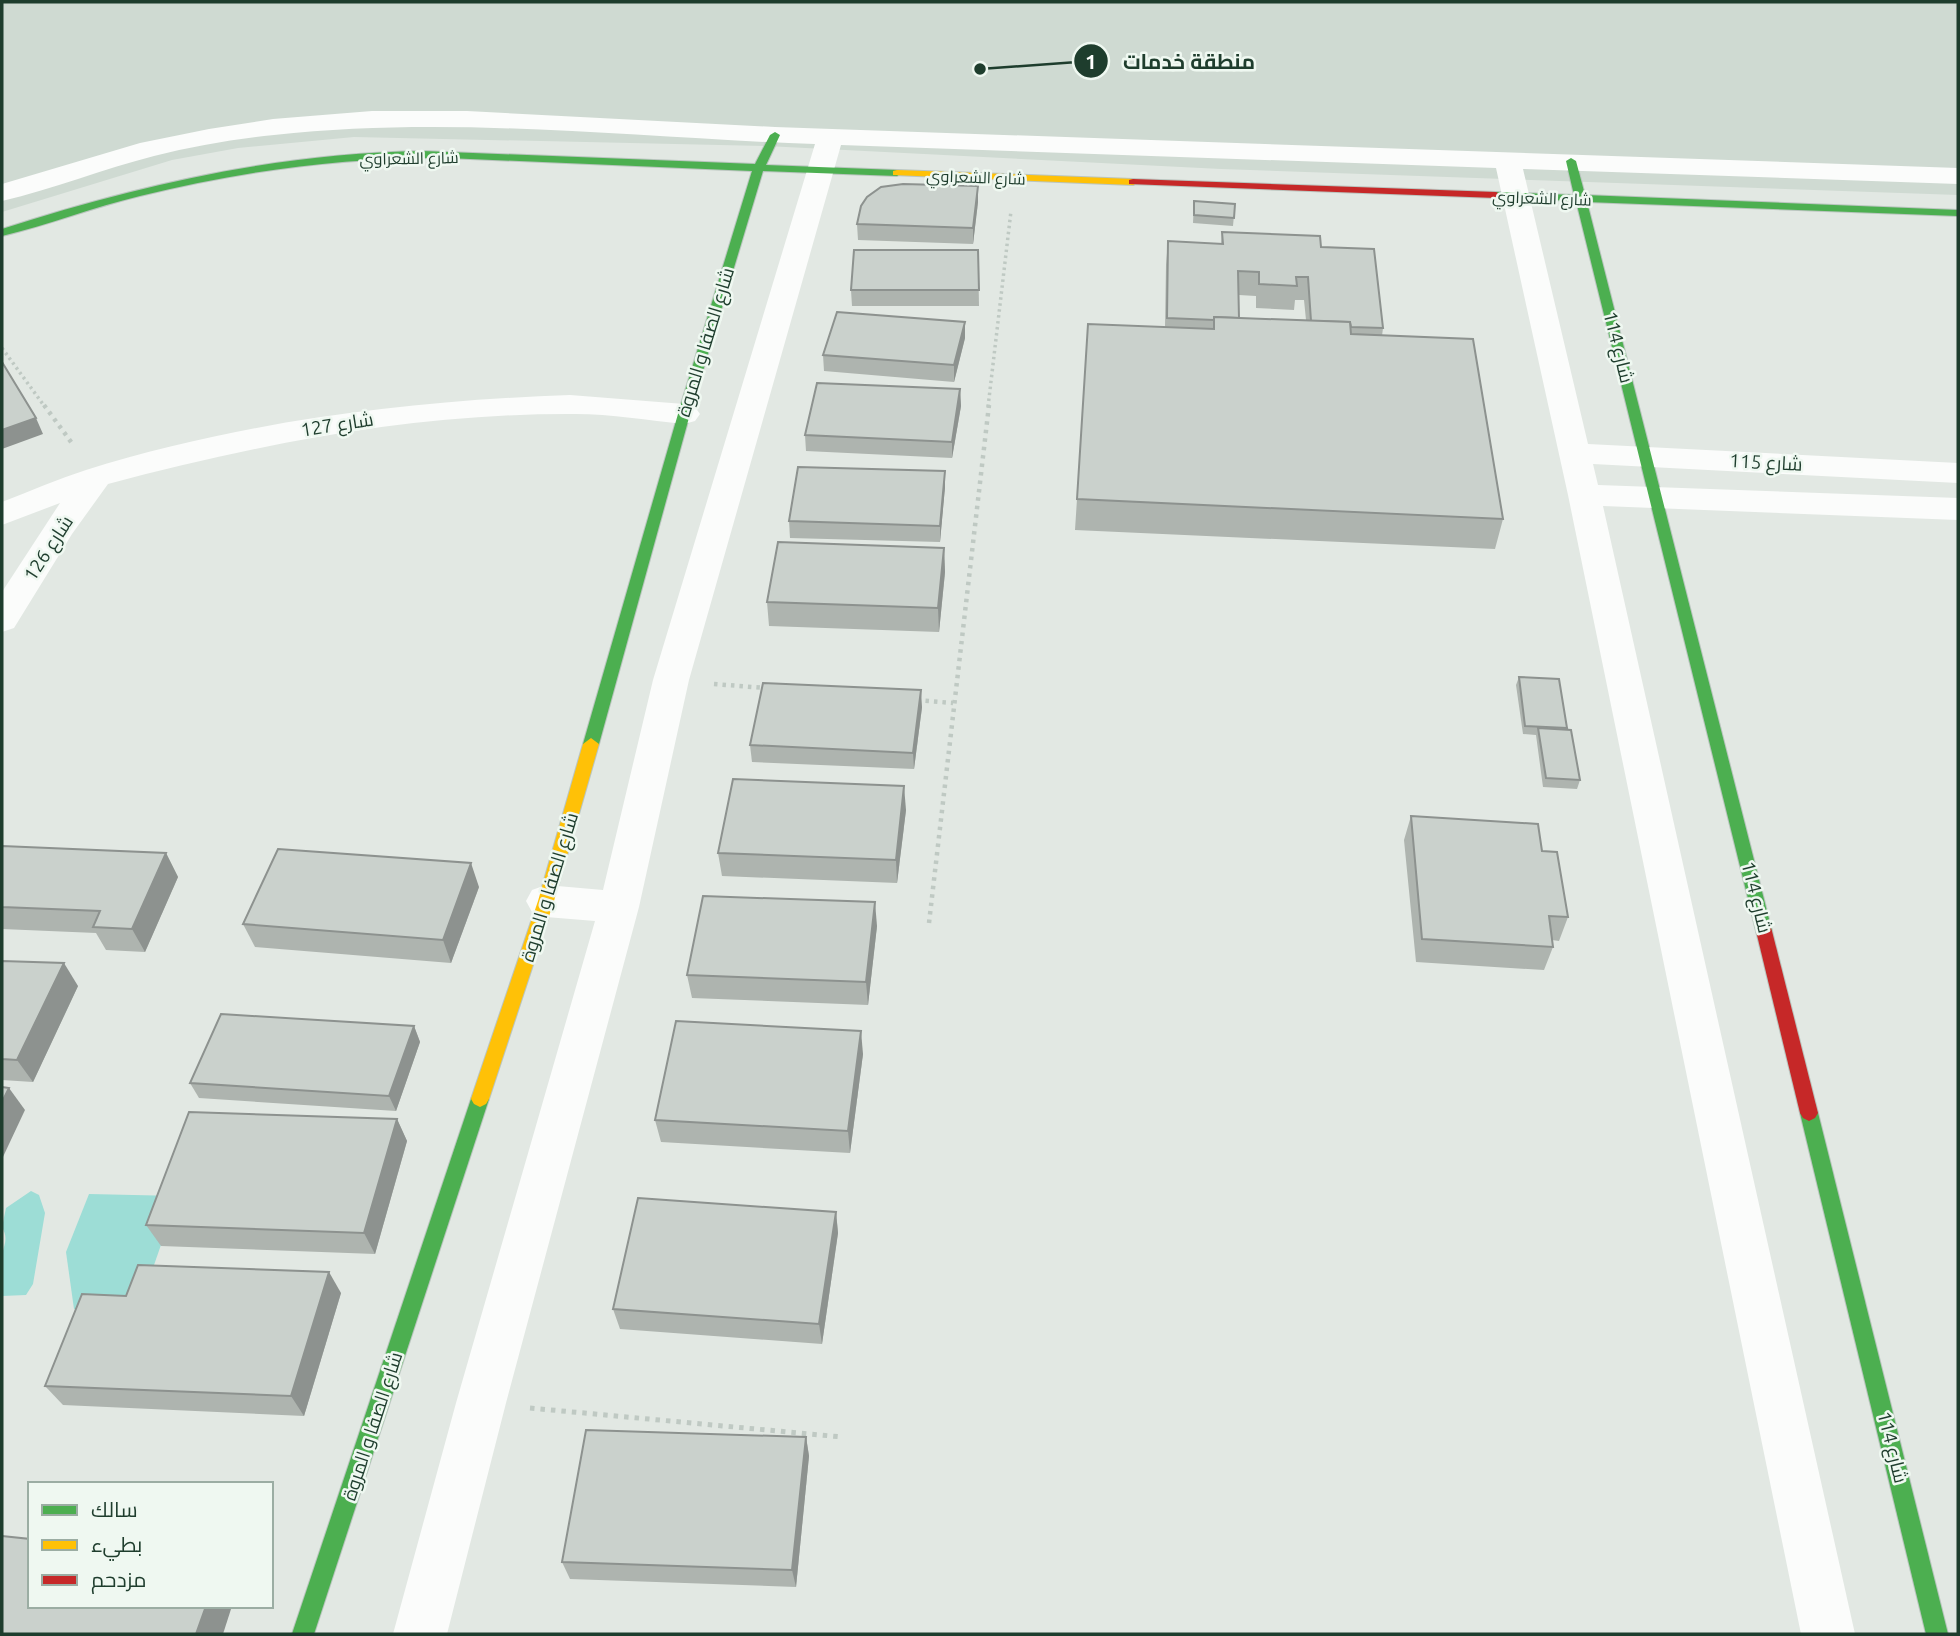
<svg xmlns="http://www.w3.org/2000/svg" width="1960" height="1636" font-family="Ubuntu,Cairo,sans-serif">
<rect width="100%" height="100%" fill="#e2e8e3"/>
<path fill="#cfdad2" d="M2,2H1958V195L1221,169L766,146L354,137L238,148L172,160L2,212Z"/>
<g fill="#9dddd6">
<path d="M31,1191L39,1195L45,1213L33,1284L26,1295L2,1296C2,1284 0,1266 2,1254C5,1243 8,1238 2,1227L6,1208Z"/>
<path d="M89,1194L178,1196L138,1311L74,1309L66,1252Z"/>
</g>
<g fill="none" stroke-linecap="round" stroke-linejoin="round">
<g stroke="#bac5bf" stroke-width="2">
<g id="fast">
<path d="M775,132L780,135L766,165L897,170L902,173L897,176L763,171L690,414L599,744L591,750L583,744L678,414L752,171L447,158C344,157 241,171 140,196C94,207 48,225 2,236V229C138,185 279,153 423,151L755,164L770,135Z"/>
<path d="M1571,158L1576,161L1585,195L1958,210V216L1587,202L1772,931L1770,936H1758L1756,931L1576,201L1496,198L1490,195L1496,192L1574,195L1566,161Z"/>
<path d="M480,1091L486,1094L489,1099L314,1634H292L471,1099L474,1094Z"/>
<path d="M1809,1105L1815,1108L1818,1113L1948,1634H1926L1800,1113L1803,1108Z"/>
</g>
</g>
<g stroke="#bac5bf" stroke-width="2">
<g id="slow">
<path d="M897,170L1133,179L1139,182L1133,185L893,175V171Z"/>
<path d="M591,738L599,744L554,901L489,1099L486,1104L480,1107L474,1104L471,1099L538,901L583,744Z"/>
</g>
</g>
<g stroke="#bac5bf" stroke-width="2">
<g id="jam">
<path d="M1133,179L1496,192L1502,195L1496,198L1129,184V180Z"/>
<path d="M1764,924L1770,926L1772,931L1818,1113L1815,1118L1809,1121L1803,1118L1800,1113L1756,931L1758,926Z"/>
</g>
</g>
<g stroke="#bfc9c3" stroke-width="3.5" stroke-dasharray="2.5 3.5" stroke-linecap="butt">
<path d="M2,348L45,407"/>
<path d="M988,407L1011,211"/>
</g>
<g stroke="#bfc9c3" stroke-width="4.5" stroke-dasharray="3.5 5" stroke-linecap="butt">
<path d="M44,405L74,446"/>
<path d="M714,684L765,688"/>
<path d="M917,700L953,703"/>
<path d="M929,923L989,405"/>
</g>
<path stroke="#bfc9c3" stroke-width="5" stroke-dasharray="4.5 6" stroke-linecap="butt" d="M530,1408L842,1437"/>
<g fill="#fbfcfb" fill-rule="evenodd">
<path d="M372,111H467L775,127L1958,168V184L1523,169L1588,444L1958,463V483L1593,464L1598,485L1958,498V520L1603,506L1855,1634H1801L1568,495L1496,168L841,145L689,680L639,907L506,1403L447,1634H393L456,1403L595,921L546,917L532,912L526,901L532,890L546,885L603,890L653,680L815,144C635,138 454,115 274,135C234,139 193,146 154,156C103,169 53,189 2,201V184L140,143L209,129L273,119Z"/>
<path d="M570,395L684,404L695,407L700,414L695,421L684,424C646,420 606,413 568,414C412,414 259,444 108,484L72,534L14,628L2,632V592L60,503L2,525V502C30,491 58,479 86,470C243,421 407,401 570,395Z"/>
</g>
<use href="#fast" fill="#4caf50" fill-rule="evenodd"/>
<use href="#slow" fill="#ffc107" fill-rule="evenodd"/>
<use href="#jam" fill="#c62828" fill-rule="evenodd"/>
</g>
<g fill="#aeb4af" fill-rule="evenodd">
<path d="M1194,201L1235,204L1233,226L1193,223Z"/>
<path d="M978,202L973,244L858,240L857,224Z"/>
<path d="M1222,232L1321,247L1383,328L1382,336L1503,519L1495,549L1075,530L1077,499L1165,327L1166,265L1168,241L1221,244ZM1239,295L1256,296V308L1294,310L1295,300H1304L1306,320L1239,318Z"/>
<path d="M978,250L979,306H852L851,290Z"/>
<path d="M965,322V338L954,382L824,371L823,355Z"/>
<path d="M960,389L961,406L952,458L806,451L805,435Z"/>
<path d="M945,471V487L940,542L790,538L789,521Z"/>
<path d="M944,548L945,572L939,632L769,626L767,602Z"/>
<path d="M1519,677L1567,728L1566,730L1580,780L1577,789L1543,787L1536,735L1523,734L1516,685Z"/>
<path d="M922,707L914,769L752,762L750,745Z"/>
<path d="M906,810L897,883L722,876L718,853Z"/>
<path d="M1411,816L1542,851L1568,917L1559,941L1552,940L1553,947L1544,970L1416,962L1404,840Z"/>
<path d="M2,846L166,853L178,877L145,952L106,950L96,933L2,929Z"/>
<path d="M479,887L451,963L255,947L243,924Z"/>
<path d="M877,926L868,1005L692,998L687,975Z"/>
<path d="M2,961L78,986L33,1082L2,1080Z"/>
<path d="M414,1026L420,1042L396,1111L199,1098L190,1083Z"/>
<path d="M863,1054L850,1153L661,1142L655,1120Z"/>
<path d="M397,1119L407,1141L375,1254L161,1246L146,1225Z"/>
<path d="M836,1212L838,1233L822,1344L620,1329L613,1309Z"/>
<path d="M341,1293L304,1416L63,1405L45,1386L126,1296Z"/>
<path d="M806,1437L809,1456L796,1587L570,1579L562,1562Z"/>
</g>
<g fill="#8d928f">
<path d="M978,186V202L973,244V228Z"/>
<path d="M965,322V338L954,382V365Z"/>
<path d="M960,389L961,406L952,458V442Z"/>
<path d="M36,418L43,434L2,449V430Z"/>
<path d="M945,471V487L940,542V526Z"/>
<path d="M944,548L945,572L939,632L938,608Z"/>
<path d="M921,690L922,707L914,769L913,753Z"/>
<path d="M904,786L906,810L897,883L896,860Z"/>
<path d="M166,853L178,877L145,952L132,929Z"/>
<path d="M471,863L479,887L451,963L443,940Z"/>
<path d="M875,902L877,926L868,1005L866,982Z"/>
<path d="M64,963L78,986L33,1082L17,1060Z"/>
<path d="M414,1026L420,1042L396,1111L389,1096Z"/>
<path d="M861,1031L863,1054L850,1153L848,1131Z"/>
<path d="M9,1088L25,1110L2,1159V1102Z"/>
<path d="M397,1119L407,1141L375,1254L364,1233Z"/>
<path d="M836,1212L838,1233L822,1344L819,1324Z"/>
<path d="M329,1272L341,1293L304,1416L291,1396Z"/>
<path d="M806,1437L809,1456L796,1587L792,1570Z"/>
<path d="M206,1606H232L223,1634H196Z"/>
</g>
<g fill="#cad1cc" stroke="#8d928f" stroke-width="2">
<path d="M903,184L978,186L973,228L857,224L861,206L867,197L881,187Z"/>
<path d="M1194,201L1235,204L1234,218L1194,215Z"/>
<path d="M1222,232L1320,236L1321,247L1374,249L1383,328L1351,327L1350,322L1311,321L1308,277H1296L1297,286L1259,284V272L1238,271L1239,318L1214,317V320L1167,318L1168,241L1223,244Z"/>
<path d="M854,250H978L979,290H851Z"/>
<path d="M837,312L965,322L954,365L823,355Z"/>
<path d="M1214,317L1350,322L1351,334L1473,339L1503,519L1077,499L1088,324L1214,329Z"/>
<path d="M2,362L36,418L2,430Z"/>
<path d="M817,383L960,389L952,442L805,435Z"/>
<path d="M798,467L945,471L940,526L789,521Z"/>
<path d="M778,542L944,548L938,608L767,602Z"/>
<path d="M1519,677L1559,679L1567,728L1525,726Z"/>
<path d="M763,683L921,690L913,753L750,745Z"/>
<path d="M1538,728L1571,730L1580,780L1546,778Z"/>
<path d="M733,779L904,786L896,860L718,853Z"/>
<path d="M1411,816L1538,824L1542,851L1557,852L1568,917L1549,916L1553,947L1422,939Z"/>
<path d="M2,846L166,853L132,929L93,927L100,911L2,907Z"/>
<path d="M278,849L471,863L443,940L243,924Z"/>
<path d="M703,896L875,902L866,982L687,975Z"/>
<path d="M2,961L64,963L17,1060L2,1059Z"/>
<path d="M221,1014L414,1026L389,1096L190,1083Z"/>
<path d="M676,1021L861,1031L848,1131L655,1120Z"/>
<path d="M2,1087L9,1088L2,1102Z"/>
<path d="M189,1112L397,1119L364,1233L146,1225Z"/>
<path d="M638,1198L836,1212L819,1324L613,1309Z"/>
<path d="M138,1265L329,1272L291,1396L45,1386L82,1294L126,1296Z"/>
<path d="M586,1430L806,1437L792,1570L562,1562Z"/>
<path d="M2,1536L30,1539V1606H206L196,1634H2Z"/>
</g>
<g text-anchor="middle" stroke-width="5" stroke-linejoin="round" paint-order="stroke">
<g font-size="16" fill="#1e3d2d" stroke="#eff8f1">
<text transform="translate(409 158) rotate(-1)" y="6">شارع الشعراوي</text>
<text transform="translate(976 177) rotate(2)" y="6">شارع الشعراوي</text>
<text transform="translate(1542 198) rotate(2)" y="6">شارع الشعراوي</text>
</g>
<g font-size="19" fill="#1e3d2d" stroke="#eff8f1">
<text transform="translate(705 342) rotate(-73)" y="7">شارع الصفا و المروة</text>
<text transform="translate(1619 347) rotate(76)" y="7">شارع 114</text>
<text transform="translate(337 424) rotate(-9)" y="7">شارع 127</text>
<text transform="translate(1766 462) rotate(3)" y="7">شارع 115</text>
<text transform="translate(48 548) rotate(-57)" y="7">شارع 126</text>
<text transform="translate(549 887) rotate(-73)" y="7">شارع الصفا و المروة</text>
<text transform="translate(1757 897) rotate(76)" y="7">شارع 114</text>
<text transform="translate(372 1426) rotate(-72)" y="7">شارع الصفا و المروة</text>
<text transform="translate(1893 1447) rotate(76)" y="7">شارع 114</text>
</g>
</g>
<path fill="none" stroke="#1e3d2d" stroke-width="2.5" d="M980 69L1091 61"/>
<g fill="#1e3d2d" stroke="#eff8f1" stroke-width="2.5">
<circle cx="980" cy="69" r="7"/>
<circle cx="1091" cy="61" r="18"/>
</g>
<g font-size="21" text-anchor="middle" font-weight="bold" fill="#fff">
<text x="1091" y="69">1</text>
</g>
<g font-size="21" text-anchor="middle" font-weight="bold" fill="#1e3d2d" stroke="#eff8f1" stroke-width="5" stroke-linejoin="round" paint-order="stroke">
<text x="1189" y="69">منطقة خدمات</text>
</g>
<rect width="1960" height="1636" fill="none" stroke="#1e3d2d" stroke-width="7"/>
<rect x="28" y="1482" width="245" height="126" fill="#eff8f1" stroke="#9bada3" stroke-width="2"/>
<rect x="42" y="1505" width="35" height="10" fill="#4caf50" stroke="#9bada3" stroke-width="2"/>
<text x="91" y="1517" font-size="21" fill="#1e3d2d">سالك</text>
<rect x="42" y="1540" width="35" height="10" fill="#ffc107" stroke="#9bada3" stroke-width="2"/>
<text x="91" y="1552" font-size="21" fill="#1e3d2d">بطيء</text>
<rect x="42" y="1575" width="35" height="10" fill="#c62828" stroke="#9bada3" stroke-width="2"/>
<text x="91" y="1587" font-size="21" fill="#1e3d2d">مزدحم</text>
</svg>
